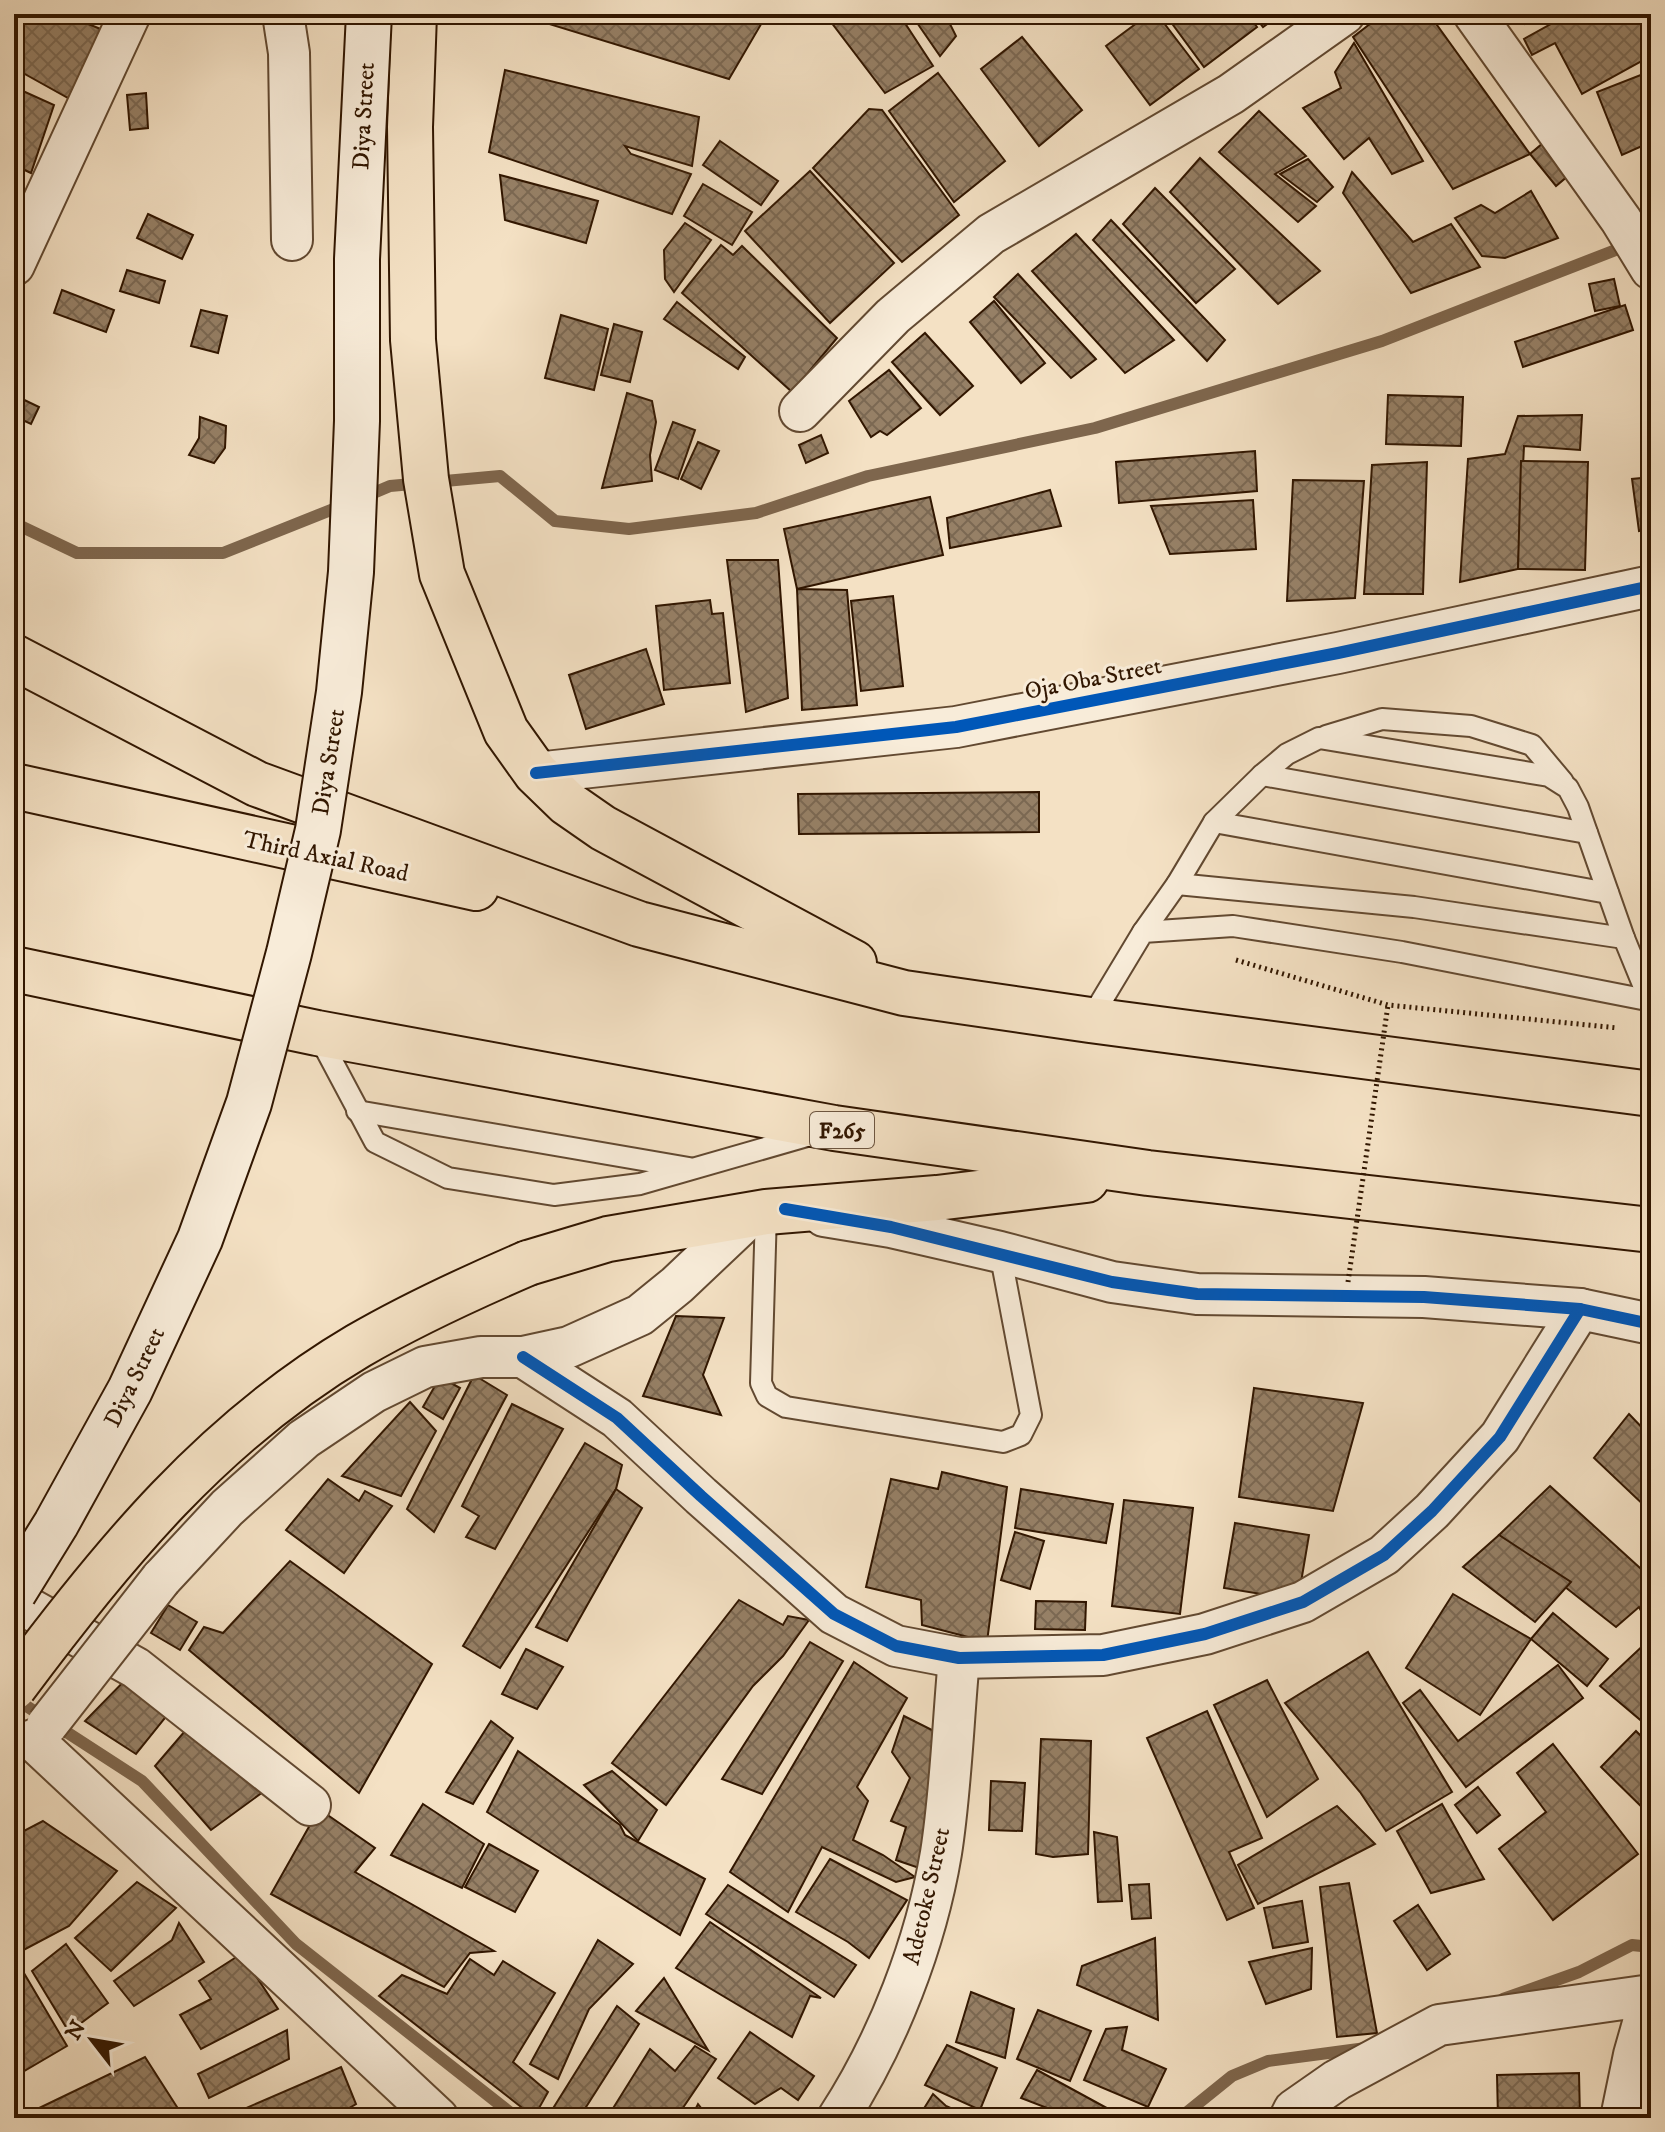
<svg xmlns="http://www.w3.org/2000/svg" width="1665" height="2132" font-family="'IM FELL DW Pica',serif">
<defs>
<pattern id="building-cross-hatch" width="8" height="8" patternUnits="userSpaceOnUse" patternTransform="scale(2)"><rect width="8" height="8" fill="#968066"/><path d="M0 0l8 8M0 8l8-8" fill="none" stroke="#7b6852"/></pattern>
</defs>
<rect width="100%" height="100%" fill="#f4e1c4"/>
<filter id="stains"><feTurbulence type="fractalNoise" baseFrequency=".0025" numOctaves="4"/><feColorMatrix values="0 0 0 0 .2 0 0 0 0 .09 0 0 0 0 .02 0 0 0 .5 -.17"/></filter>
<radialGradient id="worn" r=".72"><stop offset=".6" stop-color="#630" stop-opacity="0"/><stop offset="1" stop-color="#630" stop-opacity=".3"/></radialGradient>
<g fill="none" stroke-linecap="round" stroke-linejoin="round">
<g stroke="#7e664d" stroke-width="12">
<path d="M364,497L390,486L500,476L555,521L629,529L756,513L868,476L1095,428L1382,341L1631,244"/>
<path d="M14,523L77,553H223L346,504"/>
<path d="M14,1698L142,1781L296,1944L517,2118"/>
<path d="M1503,1999L1579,1972L1632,1945L1651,1947"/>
<path d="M1180,2118L1232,2076L1268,2061L1366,2048"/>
</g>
</g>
<g fill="url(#building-cross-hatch)" stroke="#311600" stroke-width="2">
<path d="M14,14H64L120,37L68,98L14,68Z"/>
<path d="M554,14H767L729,79L549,24Z"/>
<path d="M832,14H899L933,66L885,93L828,18Z"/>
<path d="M911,14H945L956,36L940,56Z"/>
<path d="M1149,14H1157L1199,69L1150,105L1106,46Z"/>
<path d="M1165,14H1247L1257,27L1204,67Z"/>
<path d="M1253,14H1281L1263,27Z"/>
<path d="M1383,14H1429L1530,154L1453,189L1353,37Z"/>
<path d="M1518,14H1540L1525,24Z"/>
<path d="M1569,14H1651V56L1582,94L1555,43L1532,55L1524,39Z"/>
<path d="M1022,37L1082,110L1039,146L981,69Z"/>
<path d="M1354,43L1423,161L1392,174L1369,138L1344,159L1303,108L1341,88L1335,72Z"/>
<path d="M505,70L699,117L692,166L625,146L631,154L691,174L672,214L489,152Z"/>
<path d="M1651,71V142L1622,155L1597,92Z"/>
<path d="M938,73L1005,161L954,202L889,111Z"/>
<path d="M14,87L54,105L31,173L14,165Z"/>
<path d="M146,93L148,128L130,130L127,95Z"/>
<path d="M869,109L882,110L959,215L902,262L813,168Z"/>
<path d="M1259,111L1306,156L1275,174L1316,206L1298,222L1219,152Z"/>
<path d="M1549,138L1575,170L1556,186L1530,154Z"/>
<path d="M720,141L778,181L761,205L703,165Z"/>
<path d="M1200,158L1320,271L1278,304L1170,192Z"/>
<path d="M1308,159L1333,187L1317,202L1280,174Z"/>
<path d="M810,171L894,263L830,323L745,231Z"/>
<path d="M1352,172L1413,242L1451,224L1480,267L1411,293L1343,193Z"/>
<path d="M500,175L598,201L586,243L505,220Z"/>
<path d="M703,184L752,212L732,245L684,216Z"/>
<path d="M1155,188L1235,269L1196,303L1123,224Z"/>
<path d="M1531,191L1558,238L1505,258L1482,256L1455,218L1481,205L1495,213Z"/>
<path d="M148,214L193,235L182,259L137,238Z"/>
<path d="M1111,220L1225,340L1207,361L1093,240Z"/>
<path d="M685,223L711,240L674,292L665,279L664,250Z"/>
<path d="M1076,234L1174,340L1125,373L1032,271Z"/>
<path d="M721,245L733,255L742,246L837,338L792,392L682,293Z"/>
<path d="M127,270L165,281L159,303L120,291Z"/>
<path d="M1018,274L1096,359L1071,378L994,297Z"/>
<path d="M1614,279L1620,306L1595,311L1589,284Z"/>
<path d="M62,290L114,310L106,332L54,313Z"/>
<path d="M994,301L1045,363L1021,383L970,322Z"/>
<path d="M677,302L745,357L738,369L664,319Z"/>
<path d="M1625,305L1633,330L1523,367L1515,342Z"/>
<path d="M201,310L227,316L218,353L191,346Z"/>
<path d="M561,315L608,329L594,390L545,378Z"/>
<path d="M614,324L642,332L630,382L601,375Z"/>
<path d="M925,333L973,386L940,415L892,362Z"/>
<path d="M889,370L921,408L887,435L880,431L871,437L849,401Z"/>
<path d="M627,393L652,401L656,422L650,455L652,481L602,488Z"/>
<path d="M14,395L39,407L31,424L14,416Z"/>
<path d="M1388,395L1463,397L1461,446L1386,444Z"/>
<path d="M1582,415L1580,450L1524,446L1518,569L1460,582L1468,459L1505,454L1518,416Z"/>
<path d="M200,417L226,426L225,448L214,463L189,455L199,438Z"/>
<path d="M673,422L695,430L678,479L655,470Z"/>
<path d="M821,435L828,453L806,463L799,445Z"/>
<path d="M698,442L719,451L701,489L681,479Z"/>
<path d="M1255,451L1257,491L1119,503L1116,462Z"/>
<path d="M1521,461L1588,462L1585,570L1518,569Z"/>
<path d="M1427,462L1423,594H1364L1372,465Z"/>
<path d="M1651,477V529L1639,531L1632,479Z"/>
<path d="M1293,480L1364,481L1355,598L1287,601Z"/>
<path d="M1050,490L1061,526L950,548L947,518Z"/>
<path d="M930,497L943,555L797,589L784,529Z"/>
<path d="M1253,500L1256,549L1170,554L1151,506Z"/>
<path d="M727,560H778L788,698L746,712Z"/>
<path d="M797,589L847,590L857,705L802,710Z"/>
<path d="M893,596L903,686L861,691L851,601Z"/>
<path d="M710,600L712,614L723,613L730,683L664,690L656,606Z"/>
<path d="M646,649L664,704L586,729L569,675Z"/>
<path d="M1039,792V832L799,834L798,794Z"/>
<path d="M676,1316L724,1318L703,1375L721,1415L643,1396Z"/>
<path d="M474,1375L507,1395L434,1532L407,1509Z"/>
<path d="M440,1377L460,1388L443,1419L423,1407Z"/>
<path d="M1254,1388L1363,1403L1333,1511L1239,1497Z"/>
<path d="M410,1402L436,1431L401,1496L342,1476Z"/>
<path d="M512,1404L563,1429L495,1549L466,1537L479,1516L462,1506Z"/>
<path d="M1629,1414L1651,1437V1512L1594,1458Z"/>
<path d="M585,1443L622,1465L616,1489L500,1668L463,1646Z"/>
<path d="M942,1472L1007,1487L987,1642L922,1625L921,1600L866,1587L891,1479L938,1489Z"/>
<path d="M328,1479L359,1501L365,1491L392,1506L344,1573L286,1530Z"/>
<path d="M1550,1486L1651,1578V1618L1647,1622L1639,1607L1616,1627L1499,1535Z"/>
<path d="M616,1489L642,1508L567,1641L536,1627Z"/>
<path d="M1021,1489L1113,1504L1106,1543L1015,1528Z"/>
<path d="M1124,1500L1193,1508L1180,1614L1112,1606Z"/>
<path d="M1235,1523L1309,1535L1298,1600L1224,1588Z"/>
<path d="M1015,1532L1044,1541L1030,1589L1001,1580Z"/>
<path d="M1499,1535L1571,1582L1535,1622L1463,1567Z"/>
<path d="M290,1561L432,1664L359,1793L189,1650L204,1627L223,1633Z"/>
<path d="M1453,1594L1531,1639L1480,1715L1406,1668Z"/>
<path d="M739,1600L783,1625L788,1616L809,1620L783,1656L753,1686L666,1805L612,1763Z"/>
<path d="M1036,1601L1086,1602L1085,1630L1035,1629Z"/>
<path d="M168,1605L197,1622L180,1650L151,1633Z"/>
<path d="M1553,1613L1608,1659L1587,1686L1531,1639Z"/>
<path d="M1651,1638V1729L1600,1686Z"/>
<path d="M810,1642L843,1661L762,1794L722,1779Z"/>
<path d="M526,1649L563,1667L537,1709L502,1694Z"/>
<path d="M1368,1652L1452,1792L1386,1831L1360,1792L1285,1703Z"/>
<path d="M854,1662L907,1698L857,1787L868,1801L853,1840L883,1855L915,1877L896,1882L822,1847L788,1912L730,1872Z"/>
<path d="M1558,1665L1583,1698L1466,1787L1403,1703L1420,1690L1458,1741Z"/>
<path d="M132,1673L173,1708L136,1754L85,1721Z"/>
<path d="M1267,1680L1318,1779L1267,1817L1214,1705Z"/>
<path d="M1207,1711L1262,1838L1229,1852L1254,1908L1227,1920L1147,1738Z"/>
<path d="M904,1716L948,1738L922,1869L896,1860L906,1827L891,1821L910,1778L892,1752Z"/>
<path d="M491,1721L513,1738L473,1804L446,1792Z"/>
<path d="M191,1724L263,1792L211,1830L155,1766Z"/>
<path d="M1636,1731L1651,1746V1816L1601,1767Z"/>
<path d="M1041,1739L1091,1741L1088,1854L1053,1857L1036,1854Z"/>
<path d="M1553,1744L1638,1854L1553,1920L1499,1849L1546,1812L1517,1773Z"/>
<path d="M518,1751L620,1825L625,1835L705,1879L680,1935L487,1812Z"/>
<path d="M612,1771L657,1810L638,1841L584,1785Z"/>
<path d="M991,1781L1025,1783L1022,1831L989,1830Z"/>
<path d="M1478,1787L1500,1815L1477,1833L1455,1805Z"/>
<path d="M423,1804L484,1844L462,1888L391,1855Z"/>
<path d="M1442,1804L1484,1879L1431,1893L1397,1831Z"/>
<path d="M1337,1806L1375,1844L1258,1904L1238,1865Z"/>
<path d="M319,1809L375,1848L355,1872L494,1951L470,1953L444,1987L271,1894Z"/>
<path d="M43,1821L117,1871L69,1926L14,1955V1836Z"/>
<path d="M1094,1832L1117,1837L1122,1901L1098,1902Z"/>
<path d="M489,1844L538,1871L515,1912L465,1887Z"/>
<path d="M830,1859L907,1900L869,1958L848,1942L796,1912Z"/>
<path d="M137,1882L176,1908L111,1971L75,1938Z"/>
<path d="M1349,1883L1377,2033L1337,2037L1320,1887Z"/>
<path d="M1149,1884L1151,1918L1132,1919L1129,1885Z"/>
<path d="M728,1885L856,1965L834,1997L706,1914Z"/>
<path d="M1302,1901L1308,1942L1273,1948L1264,1908Z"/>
<path d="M1418,1905L1450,1954L1427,1970L1394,1921Z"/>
<path d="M710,1922L821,1998L810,1996L792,2037L676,1968Z"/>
<path d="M179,1923L204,1962L134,2006L114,1981L172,1940Z"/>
<path d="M1155,1938L1158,2020L1077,1985L1082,1966Z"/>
<path d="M598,1940L633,1964L589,2009L558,2079L530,2064Z"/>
<path d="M66,1944L108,2003L69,2032L32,1971Z"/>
<path d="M1312,1948L1311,1989L1266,2004L1249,1962Z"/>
<path d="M241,1954L278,2009L201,2049L180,2015L211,1999L199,1981Z"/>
<path d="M470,1959L494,1975L503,1961L555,1993L513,2062L548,2092L534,2117L379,1996L402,1975L447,1994Z"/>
<path d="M18,1963L67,2046L14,2077V1966Z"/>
<path d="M664,1978L708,2050L636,2011Z"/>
<path d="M971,1992L1014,2009L1005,2058L956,2042Z"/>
<path d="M617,2006L639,2024L579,2118H547Z"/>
<path d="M1038,2010L1091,2031L1070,2081L1017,2059Z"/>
<path d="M1127,2027L1122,2050L1166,2069L1148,2107L1084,2080L1106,2029Z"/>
<path d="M287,2030L289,2059L209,2098L198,2074Z"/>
<path d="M750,2032L814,2076L798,2100L781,2088L755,2104L718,2078Z"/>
<path d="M947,2045L997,2068L980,2110L925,2085Z"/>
<path d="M695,2046L716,2059L676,2118H607L650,2049L675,2071Z"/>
<path d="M145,2057L184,2118H19L33,2111Z"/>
<path d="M341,2067L356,2104L332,2118H240L237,2112Z"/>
<path d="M1037,2070L1125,2118H1073L1021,2098Z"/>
<path d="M1579,2073L1580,2118H1498L1497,2075Z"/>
<path d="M933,2094L946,2106L964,2114L962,2118H918Z"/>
<path d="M698,2104L709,2118H691Z"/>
<path d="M1411,2113L1450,2118H1410Z"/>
</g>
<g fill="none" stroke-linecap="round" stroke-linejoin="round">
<g stroke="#624931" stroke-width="24">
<g id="lane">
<path d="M1326,736L1382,719L1471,726L1532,745L1563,782"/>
<path d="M1262,775L1587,833"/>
<path d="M1214,822L1608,893"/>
<path d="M1177,884L1414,907L1624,938"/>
<path d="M1143,932L1177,884L1214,822L1262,775L1287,754L1319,738L1549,776L1568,788L1578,807L1624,938L1651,1004"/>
<path d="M1090,1020L1143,932L1233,926L1402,952L1647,1000"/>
<path d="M317,1033L375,1142L448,1178L554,1195L640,1184L814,1134"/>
<path d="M357,1111L689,1168"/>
<path d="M766,1212L761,1383L767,1396L786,1407L1003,1442L1021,1435L1031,1415L1000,1252"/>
</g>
</g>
<g stroke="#624931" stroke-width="44">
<g id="street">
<path d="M283,14L289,53L292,240"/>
<path d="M1474,14L1621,220L1651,269"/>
<path d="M14,265L130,14"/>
<path d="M800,411L893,316L991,234L1231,94L1344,14"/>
<path d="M536,773L956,727L1338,653L1651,586"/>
<path d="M824,1216L891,1227L1000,1252L1112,1282L1197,1294L1424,1297L1580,1309L1651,1324"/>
<path d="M523,1357L617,1418L701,1496L834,1614L896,1646L959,1658L1103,1655L1205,1634L1303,1602L1384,1555L1432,1511L1500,1437L1580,1309"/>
<path d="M161,1579L227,1508L304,1439L374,1392L425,1367L481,1357H523L569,1347L640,1315L677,1285L752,1214"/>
<path d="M14,1600L136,1668L310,1805"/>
<path d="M33,1740L438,2118"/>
<path d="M838,2118C888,2041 926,1943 941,1853C951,1790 953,1722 959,1658"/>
<path d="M1290,2118L1294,2110L1337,2080L1439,2025L1651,1995L1634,2055L1621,2118"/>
</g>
</g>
<g stroke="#311600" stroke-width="48">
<g id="highway">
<path d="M414,14L410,127L413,340L426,479L442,574L506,731L536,773L567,803L603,828L854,963"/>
<path d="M14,657L257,784L639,924L904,993L1090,1020L1651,1094"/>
<path d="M14,786L476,888"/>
<path d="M14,969L317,1033L834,1128L1148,1173L1651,1230"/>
<path d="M528,1263L608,1239L766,1212L937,1198L1086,1180"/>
</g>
</g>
<path stroke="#311600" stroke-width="5" stroke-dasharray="2 4" stroke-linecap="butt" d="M1236,960L1388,1005L1618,1028"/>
<use href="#lane" stroke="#f8ecd9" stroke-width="20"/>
<use href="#street" stroke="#f8ecd9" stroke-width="40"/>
<use href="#highway" stroke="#f4e1c4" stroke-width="44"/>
<g stroke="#624931" stroke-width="44" stroke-linecap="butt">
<path id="street-bridge" d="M47,1725L161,1579"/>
</g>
<g stroke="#311600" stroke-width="48" stroke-linecap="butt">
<path id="secondary-bridge" d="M14,1592L56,1524L130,1390L200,1239L249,1103L289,953L318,830L339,692L351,572L357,421V259L369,14"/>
</g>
<g stroke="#311600" stroke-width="48" stroke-linecap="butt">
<path id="highway-bridge" d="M14,1687C112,1555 214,1431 358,1346C413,1314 470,1288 528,1263"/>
</g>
<path stroke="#311600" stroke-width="5" stroke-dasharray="2 4" stroke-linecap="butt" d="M1348,1282L1388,1005"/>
<use href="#street-bridge" stroke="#f8ecd9" stroke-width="40"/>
<use href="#secondary-bridge" stroke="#f8ecd9" stroke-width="44"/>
<use href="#highway-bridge" stroke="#f4e1c4" stroke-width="44"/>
<g stroke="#f8ecd9" stroke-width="17">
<g id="cycleway">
<path d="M536,773L956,727L1338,653L1651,586"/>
<path d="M785,1209L891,1227L1112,1282L1197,1294L1424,1297L1580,1309L1651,1324"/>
<path d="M523,1357L617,1418L701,1496L834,1614L896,1646L959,1658L1103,1655L1205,1634L1303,1602L1384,1555L1432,1511L1500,1437L1580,1309"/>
</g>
</g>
<use href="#cycleway" stroke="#0057b8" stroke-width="12"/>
</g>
<g text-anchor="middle" stroke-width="6" stroke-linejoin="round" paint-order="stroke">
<rect fill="#f8ecd9" stroke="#6d5641" stroke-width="2" x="810" y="1112" width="64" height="36" rx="6"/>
<g font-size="22" font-weight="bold" fill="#311600">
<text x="842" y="1138">F265</text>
</g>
<g font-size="24" fill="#311600" stroke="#f8ecd9">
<text transform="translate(363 116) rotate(-87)" y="8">Diya Street</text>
<text transform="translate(1093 678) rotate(-11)" y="8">Oja Oba Street</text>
<text transform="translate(328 762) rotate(-81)" y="8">Diya Street</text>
<text transform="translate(326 856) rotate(12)" y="8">Third Axial Road</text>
<text transform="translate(134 1377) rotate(-64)" y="8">Diya Street</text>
<text transform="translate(926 1896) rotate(-77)" y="8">Adetoke Street</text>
</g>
</g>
<rect width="1665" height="2132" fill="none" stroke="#f4e1c4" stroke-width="48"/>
<rect x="16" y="16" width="1633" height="2100" fill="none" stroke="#311600" stroke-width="4"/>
<rect x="24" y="24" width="1617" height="2084" fill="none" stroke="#311600" stroke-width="2"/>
<g transform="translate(92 2040) rotate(301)" stroke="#f8ecd9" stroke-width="6" paint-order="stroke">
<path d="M0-6L14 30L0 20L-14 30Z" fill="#311600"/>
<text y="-12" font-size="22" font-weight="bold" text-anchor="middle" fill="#311600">N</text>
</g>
<rect width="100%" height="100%" filter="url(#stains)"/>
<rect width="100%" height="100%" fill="url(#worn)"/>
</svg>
